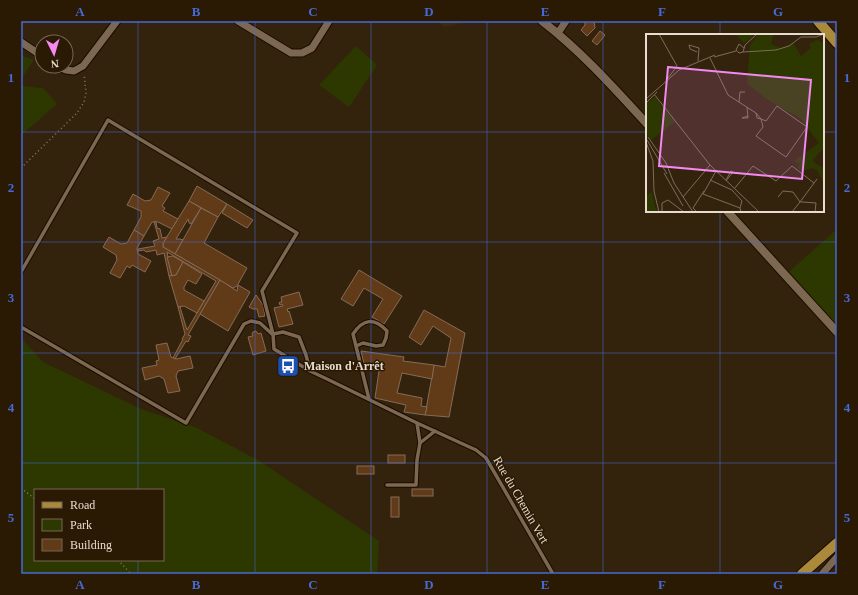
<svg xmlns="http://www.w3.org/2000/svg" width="858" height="595" font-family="'Times New Roman',serif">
<rect width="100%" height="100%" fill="#34230c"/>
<path fill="#3f290b" d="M436,21H475L445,27Z"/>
<g fill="#2c3800" fill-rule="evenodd">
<path d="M356,46L377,65L349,107L319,85Z"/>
<path d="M21,55L34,60L21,79Z"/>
<path d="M21,86L43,88L57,104L21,135Z"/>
<path d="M837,229V325L789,272Z"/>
<path d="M21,338L43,362L141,409L195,427L258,460L379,541L377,574H21ZM35,490H163V560H35Z"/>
</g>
<g fill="#613b18" stroke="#856b58">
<path d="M585,21H594L595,28L587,36L581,30L585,25Z"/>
<path d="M600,31L605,35L597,45L592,41Z"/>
<path d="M197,186L227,204L218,217L189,201Z"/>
<path d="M158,187L170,193L162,206L165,208L163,211L178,219L172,229L158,222H152L144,236L134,230L141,217V211L127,205L133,194L145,201L151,200Z"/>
<path d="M189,201L201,208L191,224L189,223L188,219L176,239H180L183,240L175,254L163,247V243Z"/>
<path d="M227,204L253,220L247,228L222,213Z"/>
<path d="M201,208L218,217L204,243L247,268L237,286L233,288L175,254Z"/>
<path d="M154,222H156L157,228L160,229L162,238L167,237L163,243V247L220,280L188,335L191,336L188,342L186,341L175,359L173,358L183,339H182L185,334L178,307H180L187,330L216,281L167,252L172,276H169L164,253L157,255L156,250L146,252L144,250L138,251V249L155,246L153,241L159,239Z"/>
<path d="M134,230L144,236L137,248L138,254L151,261L145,272L132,265L130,268L127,266L120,278L110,273L117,260L116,255L103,247L109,237L121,244L127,243Z"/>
<path d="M173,256L183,262L176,275L172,276L167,257Z"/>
<path d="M183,262L202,274L196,284L188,280L184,287V290L204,301L197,313L184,306L178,307L169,276L176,275Z"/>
<path d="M359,270L402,296L384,324L372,317L383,299L364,288L353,306L341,299Z"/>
<path d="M220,280L237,291L238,285L250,292L228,331L200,314Z"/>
<path d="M299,292L303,305L287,309L288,312L289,311L293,324L279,327L274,308L283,306L282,304L280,305L279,303L280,302H282L281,297Z"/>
<path d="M256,295L263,305L265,316L259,317L257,309H253L249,307Z"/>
<path d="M424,310L465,333L449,417L425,415L434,365L445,367L451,338L433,326L421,345L409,337Z"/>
<path d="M256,331L258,334L261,333L266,351L253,355L248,337L253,336L252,334L253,332Z"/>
<path d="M167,343L171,357L176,359L190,356L193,368L178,371L176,376L180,391L168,393L164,379L159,376L145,380L142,368L157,365L156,361L159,360L156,345Z"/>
<path d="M361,351L404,357L403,361L434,365L432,379L402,373L397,393L422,398L421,406L427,407L425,415L404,412L406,405L375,398L379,371L365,368Z"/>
<rect x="388" y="455" width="17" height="8"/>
<rect x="357" y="466" width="17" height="8"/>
<rect x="412" y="489" width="21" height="7"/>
<rect x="391" y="497" width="8" height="20"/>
</g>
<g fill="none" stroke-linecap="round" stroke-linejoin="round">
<g stroke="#1b0b00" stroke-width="5.5">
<g id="service">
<path d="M21,272L108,120L297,233L262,291L273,334"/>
<path d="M21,327L186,423L244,324L251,321L260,323L272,334"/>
<path d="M356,346L363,343L376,346L383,345L386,338L387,331C374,317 363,319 353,334L369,399"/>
<path d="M310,371L306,355L299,337L283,332L273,334L274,349L310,371L327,379L417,423L476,450L486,458L553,574"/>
<path d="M420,443L435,431"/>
<path d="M387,485H416L417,460L420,443L417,423"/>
</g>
</g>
<g stroke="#1b0b00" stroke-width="9">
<g id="minor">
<path d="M238,21L291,53H302L312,48L329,21"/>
<path d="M558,33L566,21"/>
<path d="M21,42L42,56"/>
<path d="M56,66L66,70L74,71L83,66L117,21"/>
<path d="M822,574L837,557"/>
</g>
</g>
<g stroke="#1b0b00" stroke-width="10">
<g id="tertiary">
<path d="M542,21C581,51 614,88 647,124"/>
<path d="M727,211L837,332"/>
</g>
</g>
<g stroke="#1b0b00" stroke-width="12">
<g id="primary">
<path d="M818,21L837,43"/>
<path d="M802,574L837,543"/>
</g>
</g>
<g stroke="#887967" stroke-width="1.5" stroke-dasharray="1 3" stroke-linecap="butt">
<path d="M21,168L77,113L84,102L86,93L84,74"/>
<path d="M21,488L35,499"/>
<path d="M118,560L131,574"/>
</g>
<use href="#service" stroke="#7c6850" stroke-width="3.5"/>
<use href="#minor" stroke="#7c6850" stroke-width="7"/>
<use href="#tertiary" stroke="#7c6850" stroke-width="8"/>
<use href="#primary" stroke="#ab893a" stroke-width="10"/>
</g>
<path fill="none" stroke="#466ad6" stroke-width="1" stroke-opacity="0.55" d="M138,21V490M255,21V574M371,21V574M487,21V574M603,21V574M720,21V35M21,132H647M823,132H837M720,211V574M21,242H837M21,353H837M21,463H837M138,560V574"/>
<defs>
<g id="bus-square" transform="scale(1.15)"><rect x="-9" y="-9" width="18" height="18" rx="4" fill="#1a4fb4" stroke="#2a1903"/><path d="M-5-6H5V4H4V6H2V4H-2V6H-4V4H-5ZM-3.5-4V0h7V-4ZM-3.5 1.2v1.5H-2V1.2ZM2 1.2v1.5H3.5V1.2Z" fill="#fff"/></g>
</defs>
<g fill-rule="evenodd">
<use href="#bus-square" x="288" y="366"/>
</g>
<g text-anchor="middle" stroke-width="3" stroke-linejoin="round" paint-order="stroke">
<g font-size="12" font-weight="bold" fill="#e8dccf" stroke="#2a1903" text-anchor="start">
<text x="304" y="370">Maison d'Arrêt</text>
</g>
<g font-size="12" fill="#e8dccf" stroke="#2a1903">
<text transform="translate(521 500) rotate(60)" y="4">Rue du Chemin Vert</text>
</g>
</g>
<g transform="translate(646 34)">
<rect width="178" height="178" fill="#34230c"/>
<path d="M89,0H106V3L98,9ZM112,0H128L125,10L135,14L147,9L155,22L165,14L163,10L171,6L178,9V114L167,126L170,130L178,134V149L171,136L166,134L158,137L151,134L154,130L148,127L173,109L154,84L120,65L101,49L104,12ZM9,63L29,88L5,106L0,97V70ZM6,158L9,173L12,178H0V162Z" fill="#2c3800"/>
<path fill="none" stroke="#7c6d5a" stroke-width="1" d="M13,0L31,32L22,44M98,14L93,10L90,16L93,19L97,18L99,11L111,0M51,18L44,15L43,11L53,14L52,27M97,18L130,16L143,12L155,3H170L178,0M68,23L90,17M64,24L82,61L110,79L115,85L111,84L110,79M8,60L64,131L113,178M0,65L33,36L69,21M93,68L94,58H99M0,69L11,58M131,72L161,93L140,123L110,102L117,93L115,85L120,87ZM101,73L102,84H96L102,82M2,103L20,129L28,149L47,178M1,106L21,140M0,108L7,127L8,157L13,178M70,137L57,160L94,174L95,178M18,139L37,172M64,146L86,156L96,167L94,174M80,146L85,137L87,138L80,147M88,155L107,132L130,147L146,132L168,149M37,163L64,131M132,163L137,157L147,158L154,168M154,168L171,145M16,178V169L22,166L38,178M51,178L47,174L58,157M146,178L154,168H157L170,169L169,178"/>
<path fill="#f489f1" fill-opacity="0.15" stroke="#f489f1" stroke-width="2" d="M22,33L165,46L156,145L13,132Z"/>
<rect width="178" height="178" fill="none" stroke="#e8dccf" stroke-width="2"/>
</g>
<rect width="858" height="595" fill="none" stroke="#2a1903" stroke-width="44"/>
<rect x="34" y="489" width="130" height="72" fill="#2a1903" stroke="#766755"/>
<rect x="42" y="502" width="20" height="6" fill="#ab893a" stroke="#766755"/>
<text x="70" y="509" font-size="12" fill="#e8dccf">Road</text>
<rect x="42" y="519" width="20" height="12" fill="#2c3800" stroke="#766755"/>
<text x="70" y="529" font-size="12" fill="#e8dccf">Park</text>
<rect x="42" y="539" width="20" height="12" fill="#613b18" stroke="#766755"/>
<text x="70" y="549" font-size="12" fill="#e8dccf">Building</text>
<g transform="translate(54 54) rotate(175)"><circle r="19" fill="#2a1903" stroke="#766755"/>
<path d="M0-3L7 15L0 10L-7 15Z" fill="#f489f1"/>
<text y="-6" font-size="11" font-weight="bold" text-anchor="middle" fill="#e8dccf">N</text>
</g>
<rect x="22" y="22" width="814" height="551" fill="none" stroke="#466ad6" stroke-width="1.5"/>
<g font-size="13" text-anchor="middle" font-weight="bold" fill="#466ad6">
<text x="80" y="16">A</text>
<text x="196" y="16">B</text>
<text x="313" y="16">C</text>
<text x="429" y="16">D</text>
<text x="545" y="16">E</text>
<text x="662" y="16">F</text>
<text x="778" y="16">G</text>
<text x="11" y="82">1</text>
<text x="847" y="82">1</text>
<text x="11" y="192">2</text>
<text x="847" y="192">2</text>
<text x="11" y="302">3</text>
<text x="847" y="302">3</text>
<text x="11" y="412">4</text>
<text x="847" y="412">4</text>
<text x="11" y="522">5</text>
<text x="847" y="522">5</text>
<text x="80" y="589">A</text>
<text x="196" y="589">B</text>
<text x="313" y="589">C</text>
<text x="429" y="589">D</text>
<text x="545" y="589">E</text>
<text x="662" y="589">F</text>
<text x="778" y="589">G</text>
</g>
</svg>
